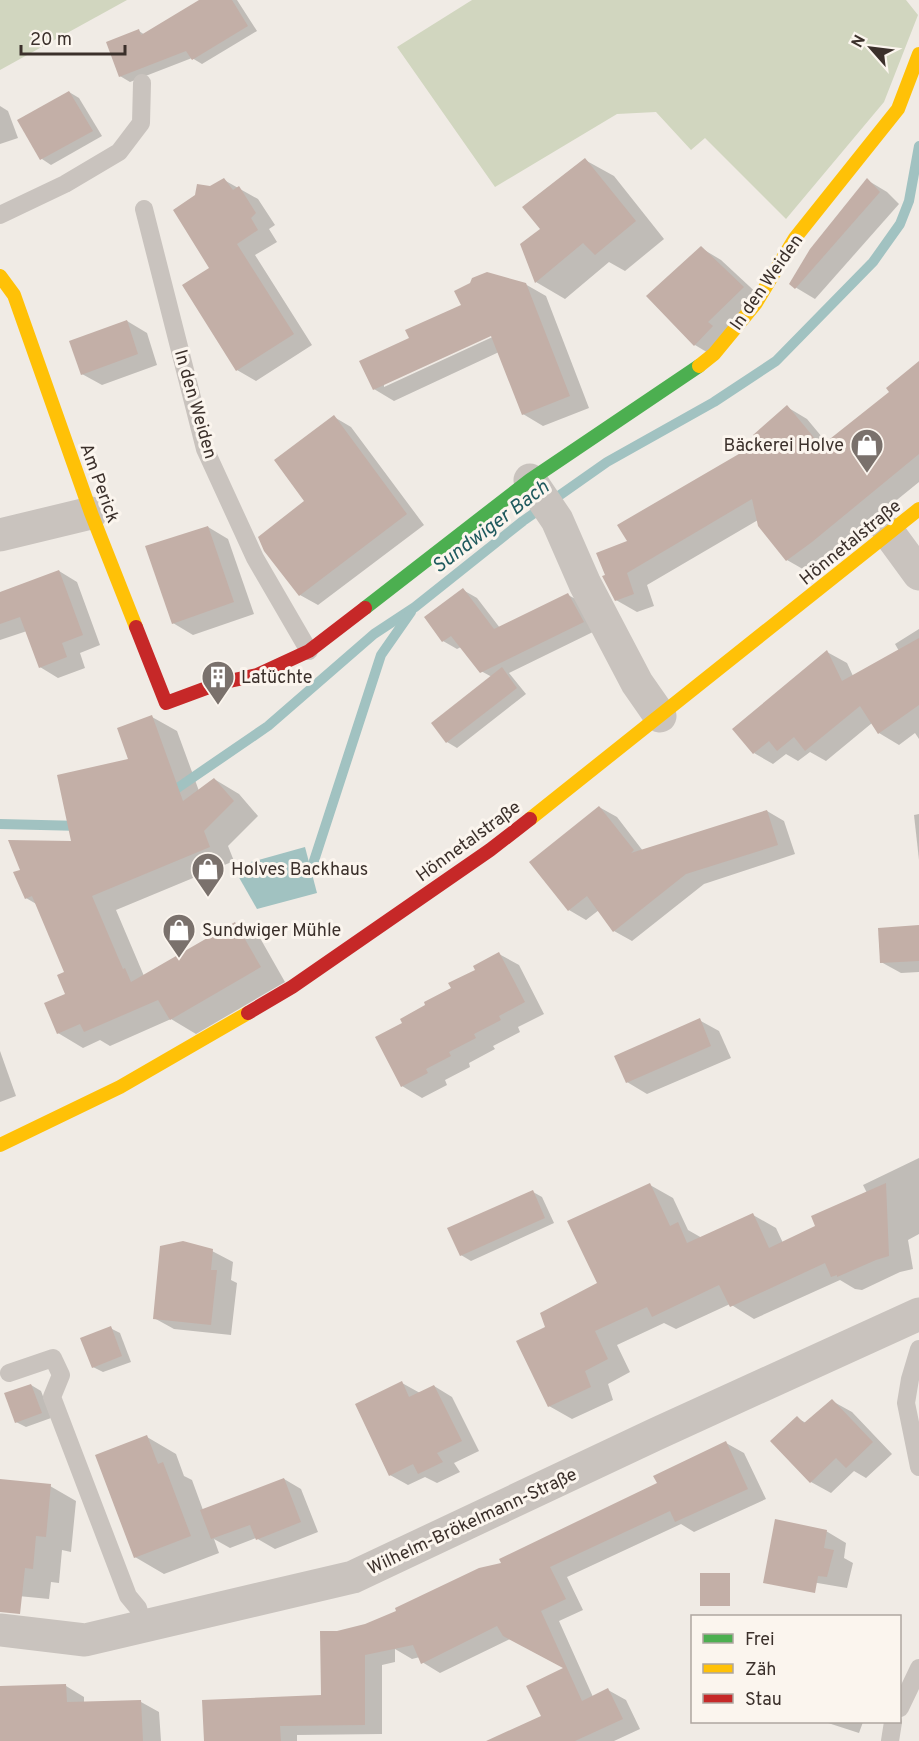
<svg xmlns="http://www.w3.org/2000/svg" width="919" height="1741" font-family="Overpass,sans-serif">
<rect width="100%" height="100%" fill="#f0ebe5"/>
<g fill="#d1d6bf">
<path d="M0,0H127L0,70Z"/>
<path d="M472,0H906L918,15L884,102L786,219L705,138L691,150L656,112L617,114L495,187L397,47Z"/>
</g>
<path fill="#a1c2c1" d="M305,847L317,893L257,909L233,867Z"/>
<g fill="#0003" fill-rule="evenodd">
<path d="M202,0H237L257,31L202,64L192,58L130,82L120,76L139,31L145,35Z"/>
<path d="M69,92L79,98L102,136L51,165L42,159Z"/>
<path d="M0,106L8,111L18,138L0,144Z"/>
<path d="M585,160L614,176L664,239L625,271L609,262L565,299L536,282L542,229Z"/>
<path d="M224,180L258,199L275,225L269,229L277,242L255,255L312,345L256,381L237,370L211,269V188Z"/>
<path d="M867,180L887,192L899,204L815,299L795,287Z"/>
<path d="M701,248L721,260L763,299L715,357L695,345Z"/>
<path d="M525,284L546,296L589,408L543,426L523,414L499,352L394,401L374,389L411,339L463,306ZM497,331L499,334L384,387V383Z"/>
<path d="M127,321L147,333L157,365L102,385L82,374Z"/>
<path d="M919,363V482L808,572L787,560L759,526L758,520L647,585L654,606L637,612L616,600L629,542L758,445L787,407L807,419L827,443L891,392Z"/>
<path d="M334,417L351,427L424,525L318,605L300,595L266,551L306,501Z"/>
<path d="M208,527L228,539L254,614L193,635L173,623Z"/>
<path d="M59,571L77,582L100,645L80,653L85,668L58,678L40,667L27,631L0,640V593Z"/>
<path d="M463,590L477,598L500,628L568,595L583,603L597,630L509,673L526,694L457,748L447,742L433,723L492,677L481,671L461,647L457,649L443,641Z"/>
<path d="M919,629V739L915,733L899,745L879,733L872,723L826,761L810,752L798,761L786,754L773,764L754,753L827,652L847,663L853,676L899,651L895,644Z"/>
<path d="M152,717L177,731L199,791L214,779L239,794L258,816L228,846L234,861L116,910L144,976L235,924L260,938L285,982L196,1034L171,1019L110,1046L100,1040L83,1048L58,1033L67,994L66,973L38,905L26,898L73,842L130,760Z"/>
<path d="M599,807L617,817L643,851L767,811L784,821L795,854L704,884L632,941L614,931L599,910L586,920L569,910Z"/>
<path d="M919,814V860L914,815Z"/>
<path d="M919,926V972L901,973L881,962Z"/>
<path d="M499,954L519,965L544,1014L518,1027L520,1032L493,1046L495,1049L469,1063L470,1067L445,1080L447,1085L422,1098L402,1086L404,1024Z"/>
<path d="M699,1020L719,1031L731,1058L647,1094L627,1082Z"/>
<path d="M0,1051L16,1096L0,1102Z"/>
<path d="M919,1158V1234L908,1240L913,1269L900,1272L862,1290L855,1289L840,1280L754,1319L730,1304L676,1329L664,1323L617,1345L630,1372L608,1384L613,1400L572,1419L549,1406L547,1328L599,1284L650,1185L673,1198L688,1230L702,1238L753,1215L776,1228L783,1243L817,1226L867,1193L863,1185Z"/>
<path d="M533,1192L542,1197L554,1223L471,1261L461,1255Z"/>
<path d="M212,1251L233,1262L231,1280L237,1283L231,1335L174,1329L154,1318Z"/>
<path d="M110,1328L120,1333L131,1362L103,1372L93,1367Z"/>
<path d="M402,1383L420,1393L434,1386L452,1397L479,1451L454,1463L460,1472L437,1483L425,1477L408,1485L390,1475Z"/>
<path d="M31,1385L41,1391L51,1418L26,1427L16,1422Z"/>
<path d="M832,1401L852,1412L892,1454L866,1478L854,1471L831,1493L811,1482L797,1418L806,1423Z"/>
<path d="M147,1437L176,1454L184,1476L192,1480L203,1510L284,1479L301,1489L318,1532L275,1549L256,1538L230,1548L214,1539L219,1553L164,1574L135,1557Z"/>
<path d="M726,1443L744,1453L766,1499L694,1532L681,1524L567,1577L583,1610L559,1621L593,1697L608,1690L626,1700L640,1729L614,1741H490L543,1716L566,1669L510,1639L440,1673L422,1662L420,1657L412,1659L395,1649V1662L382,1665V1734L297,1735V1741H206L322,1697L337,1633L378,1622L503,1564L659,1484Z"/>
<path d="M50,1486L76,1501L71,1552L62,1550L59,1583L51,1582L49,1599L8,1595L0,1590V1487Z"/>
<path d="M826,1531L846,1543L844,1558L853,1563L847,1588L788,1578Z"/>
<path d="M66,1686L84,1697V1702H141L159,1712L161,1741H0V1687Z"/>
<path d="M825,1722H863L859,1733Z"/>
</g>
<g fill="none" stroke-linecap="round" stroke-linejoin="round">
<g stroke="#a1c2c1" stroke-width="10">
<path d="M165,794L179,787L268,726L374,634L415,607L523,521L607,462L714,402L776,361L873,262L900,224L909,201L919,146"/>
<path d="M0,824L82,826"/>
<path d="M311,870L381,655L411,612"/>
</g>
</g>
<g fill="#c3afa7">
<path d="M199,0H232L248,26L192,60L186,51L119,77L106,42L139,29L141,35Z"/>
<path d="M69,91L93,131L40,160L17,120Z"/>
<path d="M585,158L636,221L595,255L583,243L535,283L520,244L540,229L522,207Z"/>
<path d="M224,178L233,190L239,186L256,213L251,218L258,230L237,244L294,334L236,371L182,285L209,268L173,210L195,195L197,184L210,186Z"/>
<path d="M867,178L880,192L795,289L789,284L810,249Z"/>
<path d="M701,246L744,287L708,322L713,326L694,346L646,296Z"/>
<path d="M487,272L526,283L570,396L522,415L491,336L373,390L359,361L409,338L405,330L461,305L454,291L470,283L472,278Z"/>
<path d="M127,320L138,354L81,375L69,341Z"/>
<path d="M919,361V454L812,542L786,561L758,526L752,499L627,573L634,594L615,601L602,576L605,575L596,553L627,541L617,525L756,444L753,435L787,405L821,446L889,392L886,388Z"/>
<path d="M334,415L407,514L299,596L264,551L258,537L304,501L274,460Z"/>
<path d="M208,526L234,602L172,624L145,546Z"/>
<path d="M59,570L83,635L62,643L67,657L39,668L20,617L0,624V592Z"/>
<path d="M463,588L494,629L568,593L584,622L480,673L451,636L442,642L424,617Z"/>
<path d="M919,638V705L878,734L860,706L805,751L794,737L777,751L769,741L753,754L732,729L827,650L842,681Z"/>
<path d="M502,667L517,688L446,743L431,723Z"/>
<path d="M152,715L183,801L214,778L234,801L204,831L210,847L92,896L123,969L125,968L131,982L235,922L261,967L170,1020L158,1000L84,1032L80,1024L57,1034L44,1003L65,994L57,975L64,972L32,896L25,899L13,872L20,870L8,840L71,841L57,775L128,759L117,728Z"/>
<path d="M599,806L634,850L631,853L767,810L778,845L686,874L613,932L587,896L568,911L529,862Z"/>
<path d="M919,925V961L880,963L878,928Z"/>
<path d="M499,952L525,1002L499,1016L501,1020L474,1034L476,1038L449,1052L451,1056L426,1069L428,1073L401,1087L375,1037L402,1023L400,1019L425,1005L424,1002L451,988L448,983L475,970L473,966Z"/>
<path d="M700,1018L711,1046L626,1083L614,1056Z"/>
<path d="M650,1183L670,1226L678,1222L687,1243L753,1213L769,1248L815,1226L811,1216L886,1183L889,1256L876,1260L837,1277V1275L831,1277L825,1263L730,1307L719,1285L652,1317L647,1307L595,1331L608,1359L585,1371L591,1387L548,1407L516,1341L545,1327L540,1313L597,1283L567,1221Z"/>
<path d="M533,1190L545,1218L460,1256L447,1228Z"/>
<path d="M183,1241L213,1249L211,1270H217L211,1325L153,1319L160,1246Z"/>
<path d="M111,1326L122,1356L92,1368L80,1338Z"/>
<path d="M402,1381L409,1397L434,1385L462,1441L437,1453L443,1462L418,1474L413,1464L389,1476L355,1404Z"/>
<path d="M31,1384L42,1413L15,1423L4,1393Z"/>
<path d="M832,1399L873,1442L846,1468L836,1458L810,1483L770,1441L797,1416L804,1423Z"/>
<path d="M147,1435L158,1464L163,1462L191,1536L134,1558L95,1455Z"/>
<path d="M726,1441L748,1489L675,1522L670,1511L550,1567L566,1599L541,1611L582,1701L608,1688L623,1719L575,1741H486L541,1716L526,1686L563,1668L503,1636L497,1626L421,1664L413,1645L365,1655V1725L280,1726L281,1741H204L202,1700L321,1695L320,1631H337L365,1624L396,1611L395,1608L479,1568L501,1563L499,1559L657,1483L653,1476Z"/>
<path d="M284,1478L301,1522L256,1540L250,1525L211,1539L200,1510Z"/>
<path d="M0,1479L51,1484L46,1537L36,1536L33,1569L25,1568L20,1614L0,1612Z"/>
<path d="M775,1519L827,1530L824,1548L834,1550L827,1577L818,1576L815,1593L763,1583Z"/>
<rect x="700" y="1573" width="30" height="33"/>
<path d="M66,1684L67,1702L141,1700L143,1741H0V1686Z"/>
</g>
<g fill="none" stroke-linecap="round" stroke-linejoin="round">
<g stroke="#c9c3be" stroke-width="18">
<path d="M144,209L205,449L255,558L309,651"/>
<path d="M0,215L65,184L119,152L141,123L142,83"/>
<path d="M919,1349L910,1379L906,1403L919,1467"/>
<path d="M9,1373L53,1358L61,1375L52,1397L128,1596L138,1608L144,1628"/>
<path d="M900,1708L919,1668"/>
<path d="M890,1741L893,1722"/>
</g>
<g stroke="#c9c3be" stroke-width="33">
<path d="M530,480L557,520L585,584L637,683L660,716"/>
<path d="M889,533L919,574"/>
<path d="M0,535L91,513"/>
<path d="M0,1630L85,1640L353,1577L656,1434L919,1314"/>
</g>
<path stroke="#4caf50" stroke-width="14" d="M365,608L530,480L699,366"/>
<g stroke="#ffc107" stroke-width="14">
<path d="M0,276L14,295L91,513L136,627"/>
<path d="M699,366L714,354L756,303L795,238L898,109L919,54"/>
<path d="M530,819L919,509"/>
<path d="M0,1145L120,1087L248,1013"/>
</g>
<g stroke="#c62828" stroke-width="14">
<path d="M136,627L166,703L220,683L257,675L309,651L365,608"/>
<path d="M248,1013L292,987L490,850L530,819"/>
</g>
</g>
<defs>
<g id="shop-pin" transform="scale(1.725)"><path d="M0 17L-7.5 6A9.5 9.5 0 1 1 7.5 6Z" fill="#7a716c" stroke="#fbf5ee"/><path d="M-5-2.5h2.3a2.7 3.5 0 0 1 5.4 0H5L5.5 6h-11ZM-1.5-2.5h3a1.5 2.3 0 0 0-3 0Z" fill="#fff"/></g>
<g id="building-pin" transform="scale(1.725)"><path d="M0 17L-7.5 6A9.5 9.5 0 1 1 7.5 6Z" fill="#7a716c" stroke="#fbf5ee"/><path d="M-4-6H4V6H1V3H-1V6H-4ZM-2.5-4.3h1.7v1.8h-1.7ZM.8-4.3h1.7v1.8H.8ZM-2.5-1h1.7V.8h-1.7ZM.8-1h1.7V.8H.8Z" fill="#fff"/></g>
</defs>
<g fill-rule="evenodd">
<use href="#shop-pin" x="867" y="445"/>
<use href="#building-pin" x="218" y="677"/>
<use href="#shop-pin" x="208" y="869"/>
<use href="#shop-pin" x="179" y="930"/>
</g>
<g text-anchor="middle" stroke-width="6" stroke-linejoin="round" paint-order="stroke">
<g font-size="18" fill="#3b302b" stroke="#fbf5ee">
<text transform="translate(766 282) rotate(-55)" y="6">In den Weiden</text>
<text transform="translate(196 404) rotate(74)" y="6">In den Weiden</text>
<text transform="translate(100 483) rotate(70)" y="6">Am Perick</text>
<text transform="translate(850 542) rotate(-39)" y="6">Hönnetalstraße</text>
<text transform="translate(468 841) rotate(-36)" y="6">Hönnetalstraße</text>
<text transform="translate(472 1521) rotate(-25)" y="6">Wilhelm-Brökelmann-Straße</text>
</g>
<g font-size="18" fill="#3b302b" stroke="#fbf5ee" text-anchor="start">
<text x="844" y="451" text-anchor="end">Bäckerei Holve</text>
<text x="241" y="683">Latüchte</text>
<text x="231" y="875">Holves Backhaus</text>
<text x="202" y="936">Sundwiger Mühle</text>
</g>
<g font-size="20" font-style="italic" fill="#1f5a5e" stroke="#fbf5ee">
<text transform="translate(490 526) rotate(-37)" y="7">Sundwiger Bach</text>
</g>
</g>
<rect x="691" y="1615" width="210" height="108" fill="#fbf5ee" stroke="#aea6a0" stroke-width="1.5"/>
<rect x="703" y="1634" width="30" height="9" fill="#4caf50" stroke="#aea6a0" stroke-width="1.5"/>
<text x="745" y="1645" font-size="18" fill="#3b302b">Frei</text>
<rect x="703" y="1664" width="30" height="9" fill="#ffc107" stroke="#aea6a0" stroke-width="1.5"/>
<text x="745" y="1675" font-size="18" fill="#3b302b">Zäh</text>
<rect x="703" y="1694" width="30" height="9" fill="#c62828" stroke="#aea6a0" stroke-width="1.5"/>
<text x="745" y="1705" font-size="18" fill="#3b302b">Stau</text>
<g transform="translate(871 48) rotate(298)" stroke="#fbf5ee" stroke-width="4.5" paint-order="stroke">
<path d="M0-4.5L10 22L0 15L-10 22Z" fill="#3b302b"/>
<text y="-9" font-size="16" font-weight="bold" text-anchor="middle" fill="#3b302b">N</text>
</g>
<path d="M21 45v9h104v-9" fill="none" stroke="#3b302b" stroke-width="3"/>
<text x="30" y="45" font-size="18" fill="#3b302b" stroke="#fbf5ee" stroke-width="4.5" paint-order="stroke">20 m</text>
</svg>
